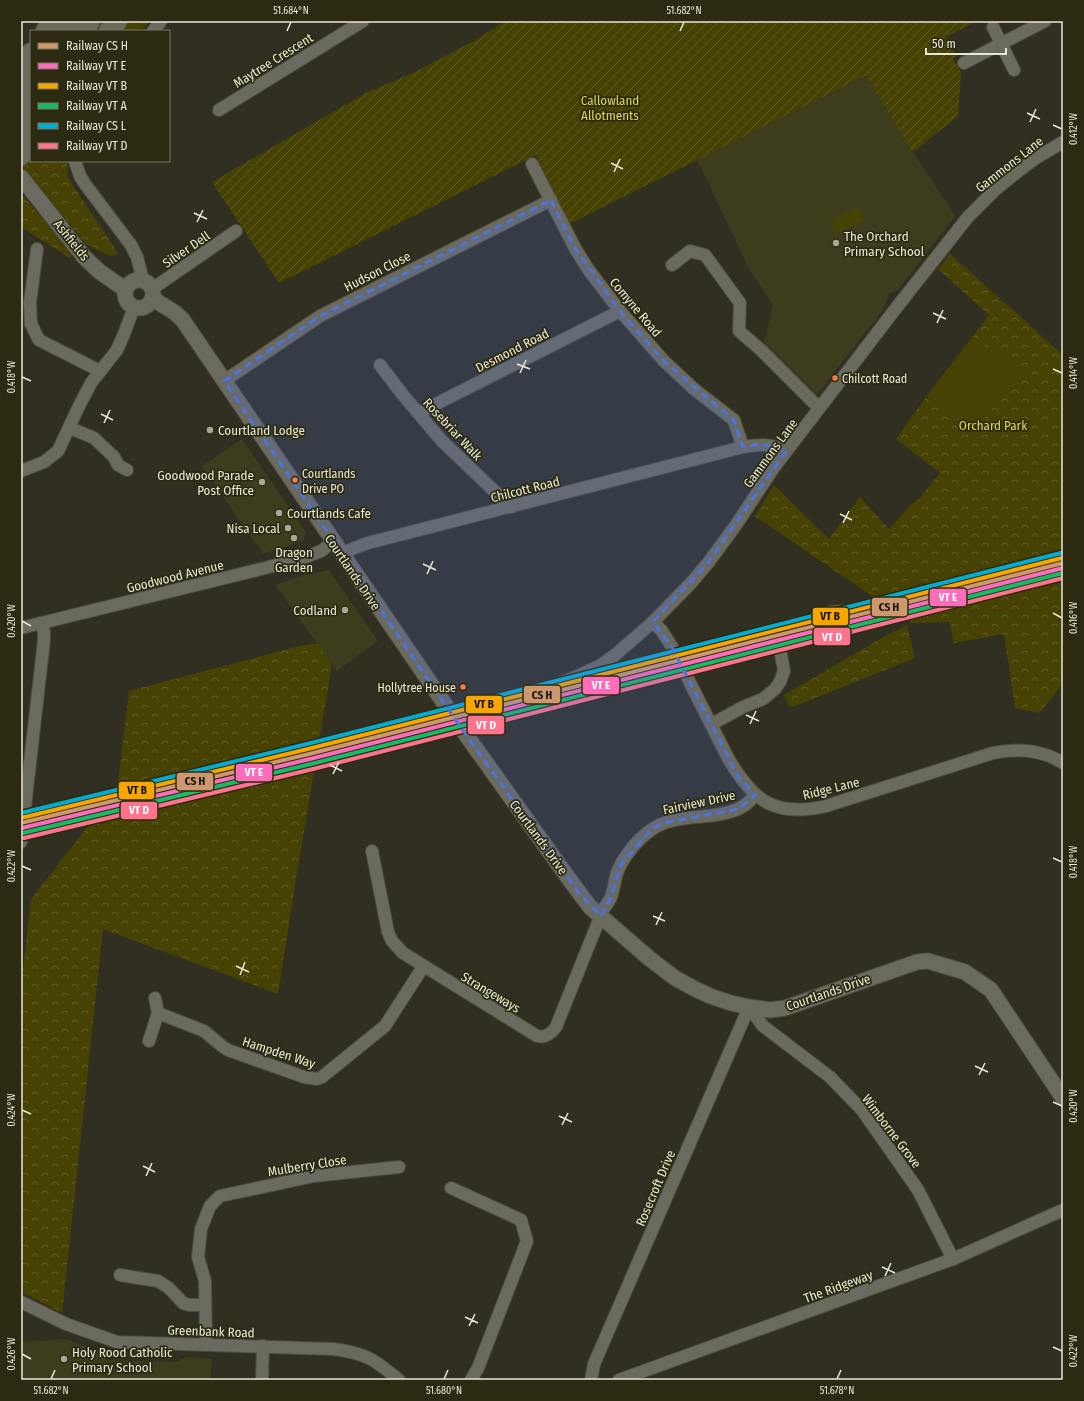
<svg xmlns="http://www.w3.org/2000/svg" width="1084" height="1401" font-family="'Fira Sans Condensed',sans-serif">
<defs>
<pattern id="forest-crowns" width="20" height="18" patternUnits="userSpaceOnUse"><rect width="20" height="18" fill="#464204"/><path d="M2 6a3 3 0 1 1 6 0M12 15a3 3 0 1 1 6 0" fill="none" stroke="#615d28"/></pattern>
<pattern id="garden-furrows" width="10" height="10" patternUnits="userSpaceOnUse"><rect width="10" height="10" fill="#464204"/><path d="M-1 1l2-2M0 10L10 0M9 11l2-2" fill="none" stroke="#615d28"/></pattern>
</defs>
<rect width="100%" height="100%" fill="#302f21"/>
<g fill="#3d3c1d">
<path d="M867,76L913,152L955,216L898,290L889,294L884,308L816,396L763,347L773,305L751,272L697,160Z"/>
<path d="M242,439L306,532L303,541L263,554L202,466Z"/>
<path d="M329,570L378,641L337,671L275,585L306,574Z"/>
<path d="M65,1339L102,1352L107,1360L175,1362L187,1357L212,1359L210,1380H21V1342Z"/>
</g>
<g fill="url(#forest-crowns)">
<path d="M126,21H150L141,31H117Z"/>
<path d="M31,150V161H67L68,178L118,253L112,257L86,244L22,166Z"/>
<path d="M21,195L23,196L73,254L70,258L21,227Z"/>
<path d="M950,254L1063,355V683L1040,713L1015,708L1004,634L954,643L949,622L911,623L755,516L774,485L829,539L860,497L889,529L913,503L920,498L940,473L896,439L926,397L989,315L938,269Z"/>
<path d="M907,625L915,658L790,708L784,695L880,639Z"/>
<path d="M318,644L332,665L297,873L278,994L103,929L62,1313L21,1292V988L31,899L103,807L118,783L129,691L303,645Z"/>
</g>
<path fill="url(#garden-furrows)" d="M505,21H977L946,37L956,56L953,58L961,72L958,116L913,152L866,76L569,224L536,155L279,283L212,182L366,93L417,71L479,38Z"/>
<g fill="#464204">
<path d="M859,207L865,220L836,234L830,221Z"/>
<path d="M973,336L1020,372L973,433L926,397Z"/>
</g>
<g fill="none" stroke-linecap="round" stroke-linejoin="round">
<g stroke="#4d4c40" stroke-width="14">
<g id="minor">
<path d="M993,27L1014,70"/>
<path d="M153,31L161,21"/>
<path d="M964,63L1045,21"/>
<path d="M219,110L363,21"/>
<path d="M75,161L80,176L85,184L131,245L137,257L143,281"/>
<path d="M532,164L575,248L588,269L620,311L664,361L694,389L734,420L743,447"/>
<path d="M37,249L30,303L31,324L39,340L100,371"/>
<path d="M672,265L690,251L705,255L740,303L739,331L762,351L819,408"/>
<path d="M152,289L236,231"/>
<path d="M380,365L403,395L441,440L511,507"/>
<path d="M224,381L320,316L551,200"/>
<path d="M418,413L620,311"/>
<path d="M70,428L94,438L114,457L118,465L127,470"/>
<path d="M21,471L44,462L58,451L79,406L91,383L117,350L124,334L134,307"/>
<path d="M342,555L352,549L368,543L743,447C762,444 768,444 787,450"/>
<path d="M653,622L662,631L672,647L728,758C753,801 775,818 826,806L993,753C1018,748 1041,749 1063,763"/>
<path d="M21,628L265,568L306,557L321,551L333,542"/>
<path d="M712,724L743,707L763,699L775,689L780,682L784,671L779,643L782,634L786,628L794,624L808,623L831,612L848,611L864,607"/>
<path d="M459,725L484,711L551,687L580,675L601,665L615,655L653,622L691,583L708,563L736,525L775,466L900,303L968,217L996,189L1021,169L1036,158L1063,142"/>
<path d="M21,842L44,640V632L41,623"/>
<path d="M372,851L388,932L392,941L403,953L537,1036C546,1038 551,1034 556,1027L603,910C606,905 611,900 612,894C614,887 615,880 617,873C623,857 637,840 651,830C680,808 733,827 755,795"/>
<path d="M158,1013L204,1031L222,1046L228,1050L304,1077L317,1079L322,1077L385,1026L423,967"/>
<path d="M149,1041L158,1013L155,998"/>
<path d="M451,1188L521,1220L527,1241L478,1368L471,1380"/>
<path d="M120,1275L158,1281L169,1288L183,1303L189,1305H205"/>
<path d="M21,1302L66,1324L117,1342L333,1349C366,1353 375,1360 399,1380"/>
<path d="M206,1345L205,1281L198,1257L201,1229L210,1206L220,1196L314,1176L399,1167"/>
<path d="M262,1380L263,1346"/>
<path d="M591,1380L594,1364L749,1007L763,1026L830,1077L862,1110L918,1190L953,1259"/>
<path d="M619,1380L953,1259L1063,1210"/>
</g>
</g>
<g stroke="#4d4c40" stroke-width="17">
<g id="tertiary">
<path d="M21,177L85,258L100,272L126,290"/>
<circle cx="139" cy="294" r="14"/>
<path d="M153,299L174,312L182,319L459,725L569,879L590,907L650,959L675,978L695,989L710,996L731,1003L749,1007L770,1010L785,1008L917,962L928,961L965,972L991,990L1063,1098"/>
</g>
</g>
<g stroke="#4d4c40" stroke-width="22">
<g id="trunk">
<path d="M46,31L53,21"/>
<path d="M64,31L71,21"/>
<path d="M83,31L90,21"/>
<path d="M109,31L117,21"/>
<path d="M21,69L31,53"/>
<path d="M21,95L31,79"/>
<path d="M21,125L31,108"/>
<path d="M21,155L31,136"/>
</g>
</g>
<use href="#minor" stroke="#6a6a5f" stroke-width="12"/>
<use href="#tertiary" stroke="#6a6a5f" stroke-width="15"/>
<use href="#trunk" stroke="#6c6a5b" stroke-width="20"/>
<g stroke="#2c2b11" stroke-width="7">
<path id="rail-1" d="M21,823L309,754L1063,563"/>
</g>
<g stroke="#2c2b11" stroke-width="7">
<path id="rail-2" d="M22,828L310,759L1063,568"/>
</g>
<g stroke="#2c2b11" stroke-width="7">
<path id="rail-3" d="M21,818L308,749L1062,558"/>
</g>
<g stroke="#2c2b11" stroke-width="7">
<path id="rail-4" d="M23,833L311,764L1063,573"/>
</g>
<g stroke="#2c2b11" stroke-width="7">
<path id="rail-5" d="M21,813L307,744L1061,553"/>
</g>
<g stroke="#2c2b11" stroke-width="7">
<path id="rail-6" d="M24,838L313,769L1063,578"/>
</g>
<use href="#rail-1" stroke="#cd976f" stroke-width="4"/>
<use href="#rail-2" stroke="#fb6dba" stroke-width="4"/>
<use href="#rail-3" stroke="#f7a600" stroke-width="4"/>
<use href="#rail-4" stroke="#1ab867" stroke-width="4"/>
<use href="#rail-5" stroke="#06acd0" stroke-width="4"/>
<use href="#rail-6" stroke="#fc738d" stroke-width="4"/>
</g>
<path fill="#5074d8" fill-opacity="0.2" stroke="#5074d8" stroke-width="3" stroke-dasharray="8 5" stroke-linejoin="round" d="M551,200L575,248L620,311L664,361L734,420L743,447L760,444L787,450L708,563L653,622L672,647L738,776L755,795L739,809L664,823L652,829L621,865L611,898L601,916L580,895L459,725L224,381L320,316Z"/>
<path fill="none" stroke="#e8e8d8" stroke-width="1.5" d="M287,31L291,22M680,31L684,22M1027,113L1040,119M1030,122L1036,109M1053,125L1062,129M611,163L623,169M614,172L620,159M194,213L207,219M197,222L203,210M933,313L946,319M937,323L943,310M517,364L530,369M1053,369L1062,373M520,373L526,360M22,377L31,381M101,414L113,420M104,423L110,410M840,514L852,520M843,523L849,511M423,564L436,570M427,574L433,561M1053,613L1062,618M22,621L31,626M746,715L759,721M750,724L756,711M330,765L342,771M333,774L339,762M1053,858L1062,862M22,866L31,870M653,916L665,921M656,925L662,912M236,966L249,972M240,975L245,962M975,1066L988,1072M979,1075L985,1063M1053,1102L1062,1106M22,1110L31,1114M559,1116L572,1122M562,1125L568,1113M143,1166L155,1172M146,1176L152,1163M882,1267L895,1273M885,1276L891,1263M465,1317L478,1323M469,1326L475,1314M1053,1347L1062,1351M22,1354L31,1359M51,1379L55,1370M444,1379L448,1370M837,1379L841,1370"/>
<g fill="#a8a798" stroke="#2c2b11" stroke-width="1.5">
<circle cx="836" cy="243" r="4"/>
<circle cx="210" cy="430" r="4"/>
<circle cx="262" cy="482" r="4"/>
<circle cx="279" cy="513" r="4"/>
<circle cx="288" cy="528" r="4"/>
<circle cx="294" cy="538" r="4"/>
<circle cx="345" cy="610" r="4"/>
<circle cx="64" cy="1359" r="4"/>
</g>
<g fill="#f77d43" stroke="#2c2b11" stroke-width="1.5">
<circle cx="835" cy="378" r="3.5"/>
<circle cx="295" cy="480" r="3.5"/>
<circle cx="463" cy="687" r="3.5"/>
</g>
<g text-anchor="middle" stroke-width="3.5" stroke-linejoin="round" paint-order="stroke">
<g font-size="12" fill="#e8e8d8" stroke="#2c2b11" text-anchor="start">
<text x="842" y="383">Chilcott Road</text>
<text x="302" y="478">Courtlands<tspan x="302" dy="15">Drive PO</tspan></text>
<text x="456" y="692" text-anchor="end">Hollytree House</text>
</g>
<g font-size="13" fill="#e8e8d8" stroke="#2c2b11">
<text transform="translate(273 60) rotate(-32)" y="5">Maytree Crescent</text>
<text transform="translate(1009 164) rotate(-38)" y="5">Gammons Lane</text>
<text transform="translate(72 240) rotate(51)" y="5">Ashfields</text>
<text transform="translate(186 249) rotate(-34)" y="5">Silver Dell</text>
<text transform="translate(377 271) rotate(-27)" y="5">Hudson Close</text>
<text transform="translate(636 307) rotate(50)" y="5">Comyne Road</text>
<text transform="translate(512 350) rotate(-27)" y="5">Desmond Road</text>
<text transform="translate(453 429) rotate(47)" y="5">Rosebriar Walk</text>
<text transform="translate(770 453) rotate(-54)" y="5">Gammons Lane</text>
<text transform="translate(525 489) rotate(-14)" y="5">Chilcott Road</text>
<text transform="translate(353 572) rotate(56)" y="5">Courtlands Drive</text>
<text transform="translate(175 576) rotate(-14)" y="5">Goodwood Avenue</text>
<text transform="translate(831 788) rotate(-14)" y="5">Ridge Lane</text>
<text transform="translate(699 802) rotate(-12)" y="5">Fairview Drive</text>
<text transform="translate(539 837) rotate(54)" y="5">Courtlands Drive</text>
<text transform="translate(491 992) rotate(31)" y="5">Strangeways</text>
<text transform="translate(828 992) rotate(-19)" y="5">Courtlands Drive</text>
<text transform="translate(279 1052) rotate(18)" y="5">Hampden Way</text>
<text transform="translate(892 1131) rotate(53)" y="5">Wimborne Grove</text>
<text transform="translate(307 1165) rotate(-9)" y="5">Mulberry Close</text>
<text transform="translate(655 1188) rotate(-67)" y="5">Rosecroft Drive</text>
<text transform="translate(838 1286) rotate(-20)" y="5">The Ridgeway</text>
<text transform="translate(211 1331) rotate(2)" y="5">Greenbank Road</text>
</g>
<g font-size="13" fill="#dfd953" stroke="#2c2b11">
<text x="610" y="105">Callowland<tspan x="610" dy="15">Allotments</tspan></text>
<text x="993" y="430">Orchard Park</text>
</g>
<g font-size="13" fill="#e8e8d8" stroke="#2c2b11" text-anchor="start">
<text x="844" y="241">The Orchard<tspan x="844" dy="15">Primary School</tspan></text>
<text x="218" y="435">Courtland Lodge</text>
<text x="254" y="480" text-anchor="end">Goodwood Parade<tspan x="254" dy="15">Post Office</tspan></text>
<text x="287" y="518">Courtlands Cafe</text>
<text x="280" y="533" text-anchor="end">Nisa Local</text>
<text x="294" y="557" text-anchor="middle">Dragon<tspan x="294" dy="15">Garden</tspan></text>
<text x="337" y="615" text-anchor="end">Codland</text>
<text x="72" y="1357">Holy Rood Catholic<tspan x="72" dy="15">Primary School</tspan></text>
</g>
</g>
<g stroke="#2c2b11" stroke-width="1.5">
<rect x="929" y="588" width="38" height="19" rx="4" fill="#fb6dba"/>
<rect x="871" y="597" width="37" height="20" rx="4" fill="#cd976f"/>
<rect x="812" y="607" width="37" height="19" rx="4" fill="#f7a600"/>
<rect x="813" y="627" width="38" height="19" rx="4" fill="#fc738d"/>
<rect x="582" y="676" width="38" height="19" rx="4" fill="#fb6dba"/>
<rect x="523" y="685" width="38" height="19" rx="4" fill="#cd976f"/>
<rect x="465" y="695" width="38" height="19" rx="4" fill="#f7a600"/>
<rect x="467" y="715" width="38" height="20" rx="4" fill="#fc738d"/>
<rect x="235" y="763" width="38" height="19" rx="4" fill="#fb6dba"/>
<rect x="176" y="772" width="38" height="19" rx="4" fill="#cd976f"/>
<rect x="118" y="781" width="37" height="19" rx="4" fill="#f7a600"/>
<rect x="120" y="801" width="38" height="19" rx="4" fill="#fc738d"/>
</g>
<g font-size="11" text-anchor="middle" font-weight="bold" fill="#fff">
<text x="948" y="601">VT E</text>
<text x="832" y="641">VT D</text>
<text x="601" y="689">VT E</text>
<text x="486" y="729">VT D</text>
<text x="254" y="776">VT E</text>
<text x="139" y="814">VT D</text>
</g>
<g font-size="11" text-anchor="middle" font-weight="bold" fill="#111">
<text x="889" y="611">CS H</text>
<text x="830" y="620">VT B</text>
<text x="542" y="699">CS H</text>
<text x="484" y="708">VT B</text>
<text x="195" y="785">CS H</text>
<text x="137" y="794">VT B</text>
</g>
<rect width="1084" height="1401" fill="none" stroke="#2c2b11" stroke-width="44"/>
<rect x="30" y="30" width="140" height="132" fill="#2c2b11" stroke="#777761"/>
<rect x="38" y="43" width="20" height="6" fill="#cd976f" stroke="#777761"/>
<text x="66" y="50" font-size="12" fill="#e8e8d8">Railway CS H</text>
<rect x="38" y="63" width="20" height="6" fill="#fb6dba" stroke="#777761"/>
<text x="66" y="70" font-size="12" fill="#e8e8d8">Railway VT E</text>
<rect x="38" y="83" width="20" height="6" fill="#f7a600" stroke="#777761"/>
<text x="66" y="90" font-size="12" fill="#e8e8d8">Railway VT B</text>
<rect x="38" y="103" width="20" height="6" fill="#1ab867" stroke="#777761"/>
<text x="66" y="110" font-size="12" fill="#e8e8d8">Railway VT A</text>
<rect x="38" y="123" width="20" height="6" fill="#06acd0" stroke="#777761"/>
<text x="66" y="130" font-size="12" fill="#e8e8d8">Railway CS L</text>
<rect x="38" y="143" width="20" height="6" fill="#fc738d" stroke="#777761"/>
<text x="66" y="150" font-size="12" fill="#e8e8d8">Railway VT D</text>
<path d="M926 48v6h80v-6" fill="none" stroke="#e8e8d8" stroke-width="2"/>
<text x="932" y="48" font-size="12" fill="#e8e8d8" stroke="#2c2b11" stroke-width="3" paint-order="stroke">50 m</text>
<rect x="22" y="22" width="1040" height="1357" fill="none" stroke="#e8e8d8" stroke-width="1.5"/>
<g font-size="10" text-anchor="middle" fill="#e8e8d8">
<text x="291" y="14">51.684°N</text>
<text x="684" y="14">51.682°N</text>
<text transform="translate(1073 129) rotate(-90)" y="4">0.412°W</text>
<text transform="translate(1073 373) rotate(-90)" y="4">0.414°W</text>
<text transform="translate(11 377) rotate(-90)" y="4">0.418°W</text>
<text transform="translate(1073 618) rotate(-90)" y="4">0.416°W</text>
<text transform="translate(11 621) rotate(-90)" y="4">0.420°W</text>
<text transform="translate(1073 862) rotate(-90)" y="4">0.418°W</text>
<text transform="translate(11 866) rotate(-90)" y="4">0.422°W</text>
<text transform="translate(1073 1106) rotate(-90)" y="4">0.420°W</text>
<text transform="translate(11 1110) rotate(-90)" y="4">0.424°W</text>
<text transform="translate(1073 1351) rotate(-90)" y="4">0.422°W</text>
<text transform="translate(11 1354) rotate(-90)" y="4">0.426°W</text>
<text x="51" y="1394">51.682°N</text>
<text x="444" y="1394">51.680°N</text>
<text x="837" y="1394">51.678°N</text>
</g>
</svg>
